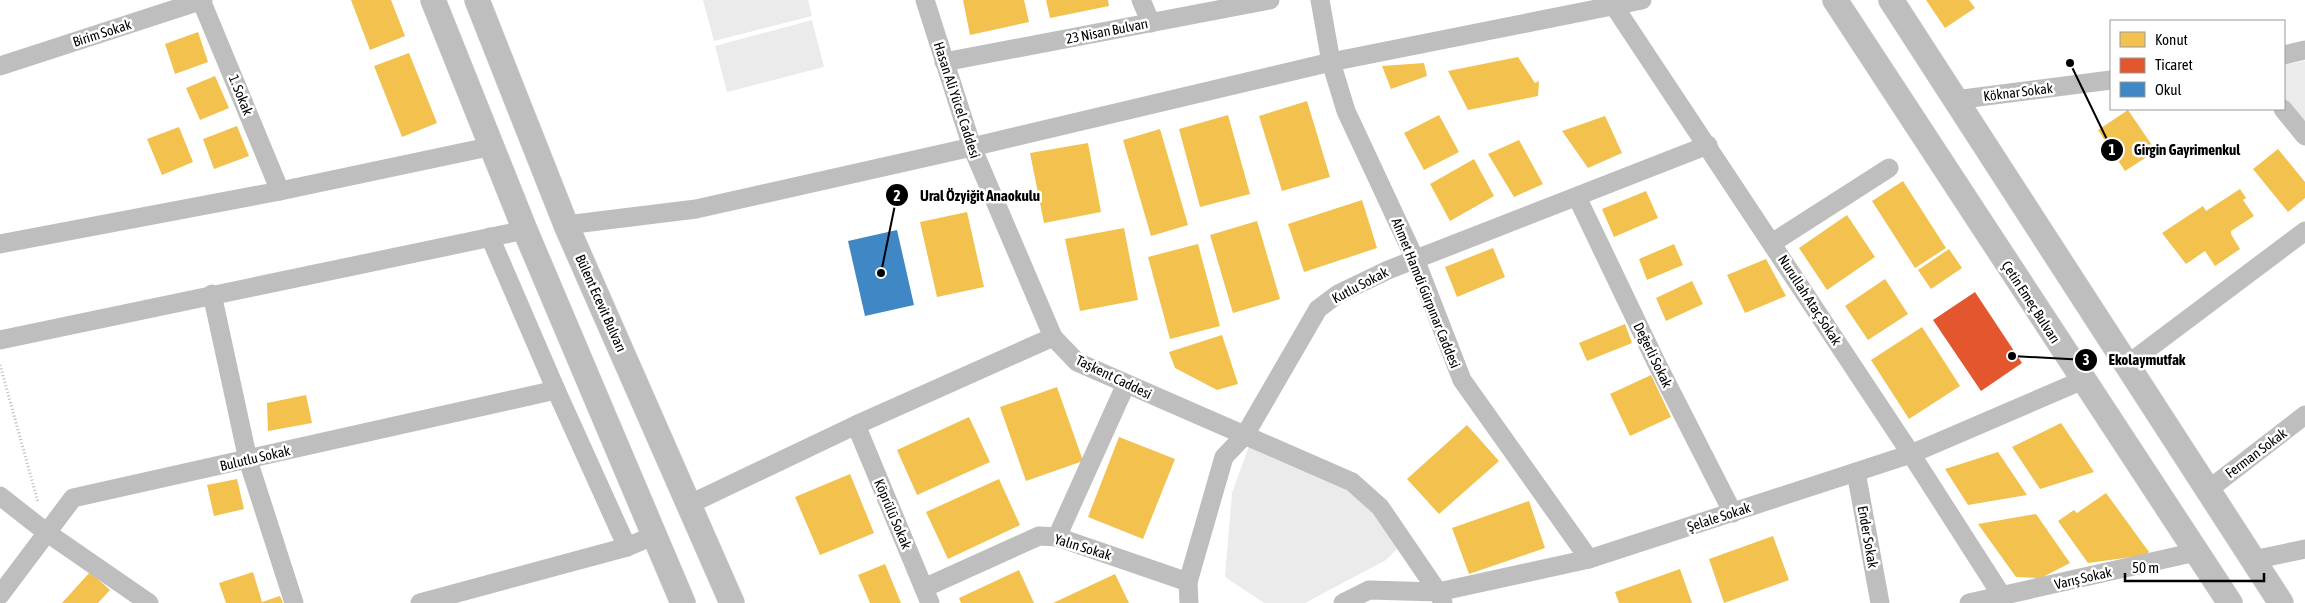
<svg xmlns="http://www.w3.org/2000/svg" width="2305" height="603" font-family="'Asap Condensed',sans-serif">
<rect width="100%" height="100%" fill="#fff"/>
<g fill="#ebebeb">
<path d="M703,0H808L812,16L714,41Z"/>
<path d="M812,20L824,67L727,92L715,46Z"/>
<path d="M2305,61V130L2284,104V65Z"/>
<path d="M1249,446L1349,487L1377,511L1397,549L1386,560L1305,603H1264L1225,577L1232,493Z"/>
</g>
<g fill="#f2c14e">
<path d="M351,0H391L405,36L370,50Z"/>
<path d="M963,0H1024L1029,22L970,35Z"/>
<path d="M1046,0H1108L1109,6L1050,18Z"/>
<path d="M1926,0H1969L1975,8L1945,28Z"/>
<path d="M198,32L208,62L175,74L165,44Z"/>
<path d="M409,53L437,123L402,137L374,66Z"/>
<path d="M1518,57L1535,83L1539,81L1538,96L1468,110L1448,71Z"/>
<path d="M1424,63L1427,76L1391,89L1382,66Z"/>
<path d="M215,76L229,108L200,120L186,88Z"/>
<path d="M1307,101L1330,177L1282,191L1259,116Z"/>
<path d="M2128,110L2156,151L2125,171L2098,130Z"/>
<path d="M1228,115L1250,194L1200,207L1179,129Z"/>
<path d="M1439,115L1459,152L1424,170L1404,133Z"/>
<path d="M1605,116L1622,153L1588,168L1562,131Z"/>
<path d="M237,126L249,156L214,169L203,139Z"/>
<path d="M179,127L193,162L162,175L147,139Z"/>
<path d="M1160,129L1188,225L1151,236L1123,140Z"/>
<path d="M1519,140L1543,184L1514,197L1488,154Z"/>
<path d="M1088,143L1101,212L1044,223L1030,153Z"/>
<path d="M2278,149L2305,182V198L2288,212L2253,169Z"/>
<path d="M1474,159L1494,196L1450,221L1430,184Z"/>
<path d="M1903,181L1946,248L1915,268L1872,201Z"/>
<path d="M2240,189L2246,198L2243,200L2254,216L2231,231V234L2240,249L2215,266L2205,251L2186,264L2162,233L2203,206L2206,211Z"/>
<path d="M1646,191L1658,218L1614,237L1602,209Z"/>
<path d="M1362,200L1377,248L1304,272L1288,224Z"/>
<path d="M967,212L984,287L937,297L920,222Z"/>
<path d="M1847,215L1875,257L1827,290L1799,248Z"/>
<path d="M1257,221L1280,299L1233,313L1210,235Z"/>
<path d="M1124,228L1138,300L1080,311L1065,239Z"/>
<path d="M1198,244L1220,326L1170,339L1148,257Z"/>
<path d="M1674,244L1683,265L1647,280L1639,259Z"/>
<path d="M1493,248L1505,277L1457,297L1445,267Z"/>
<path d="M1949,249L1962,268L1931,289L1918,270Z"/>
<path d="M1766,259L1786,296L1745,313L1727,275Z"/>
<path d="M1885,279L1908,314L1868,340L1845,306Z"/>
<path d="M1692,281L1703,304L1666,321L1656,298Z"/>
<path d="M1625,324L1632,343L1587,361L1579,343Z"/>
<path d="M1922,327L1960,386L1909,419L1871,360Z"/>
<path d="M1222,335L1238,384L1217,390L1175,368L1169,352Z"/>
<path d="M1651,375L1671,417L1630,436L1610,394Z"/>
<path d="M1057,387L1083,461L1026,481L1000,407Z"/>
<path d="M306,395L312,423L268,431L267,403Z"/>
<path d="M969,417L990,462L917,495L897,450Z"/>
<path d="M2061,423L2094,472L2040,489L2012,447Z"/>
<path d="M1467,425L1499,461L1439,514L1407,479Z"/>
<path d="M1119,437L1175,459L1143,539L1088,517Z"/>
<path d="M1998,452L2027,495L1968,505L1945,469Z"/>
<path d="M850,474L874,533L820,555L795,497Z"/>
<path d="M237,479L244,509L214,516L207,485Z"/>
<path d="M999,479L1020,525L948,559L926,512Z"/>
<path d="M2106,493L2149,552L2146,555L2088,563L2058,521L2074,510L2077,513Z"/>
<path d="M1529,501L1545,548L1469,574L1452,528Z"/>
<path d="M2036,514L2070,563L2041,578L2016,577L1978,524Z"/>
<path d="M1773,536L1789,580L1724,603L1709,559Z"/>
<path d="M885,564L901,603H870L858,575Z"/>
<path d="M1680,569L1692,603H1619L1615,592Z"/>
<path d="M1019,570L1034,603H961L959,598Z"/>
<path d="M90,572L110,590L98,603H62Z"/>
<path d="M253,572L262,602L280,596L283,603H226L219,583Z"/>
<path d="M1115,574L1129,603H1053Z"/>
</g>
<path fill="#e4572e" d="M1975,292L2022,363L1981,391L1933,320Z"/>
<path fill="#3f88c5" d="M897,230L914,305L865,316L848,241Z"/>
<g fill="none" stroke-linecap="round" stroke-linejoin="round">
<g stroke="#dbdbdb" stroke-width="26">
<g id="major">
<path d="M433,0L525,230L683,603"/>
<path d="M477,0L566,225L732,603"/>
<path d="M1835,0L2230,603"/>
<path d="M1891,0L2281,603"/>
</g>
</g>
<path stroke="#b9b9b9" stroke-width="3" stroke-dasharray="1 2.5" stroke-linecap="butt" d="M0,365L38,502"/>
<g stroke="#bebebe" stroke-width="19">
<path d="M201,0L280,191"/>
<path d="M925,0L972,147L1053,337"/>
<path d="M1141,0L1151,23"/>
<path d="M1320,0L1331,62L1346,111L1415,259L1462,380L1589,559"/>
<path d="M1614,6L1911,454L2002,596"/>
<path d="M2284,55L2305,50"/>
<path d="M944,62L1270,0"/>
<path d="M0,66L203,0"/>
<path d="M1955,100L2111,80"/>
<path d="M2283,109L2305,136"/>
<path d="M1577,197L1657,364L1733,513"/>
<path d="M566,225L696,209L972,147L1331,62L1642,0"/>
<path d="M490,237L556,390L627,547"/>
<path d="M1772,243L1889,168"/>
<path d="M0,244L280,191L493,146"/>
<path d="M212,294L248,460L294,603"/>
<path d="M0,340L525,230"/>
<path d="M2128,364L2305,231"/>
<path d="M856,425L930,603"/>
<path d="M1856,472L1880,603"/>
<path d="M2208,490L2305,415"/>
<path d="M0,496L46,532L149,603"/>
<path d="M690,504L856,425L1053,337L1077,362L1352,482L1380,507L1438,592L1443,603"/>
<path d="M1057,537L1126,384"/>
<path d="M2253,560L2305,549"/>
<path d="M924,588L1039,536L1057,537L1188,582"/>
<path d="M0,595L73,498L556,390"/>
<path d="M420,603L627,547L655,535"/>
<path d="M1189,603L1188,582L1224,457L1245,435L1318,309L1338,294L1388,270L1708,145"/>
<path d="M1343,603L1369,590L1438,592L1589,559L1911,454L2083,380"/>
<path d="M1969,603L2196,552"/>
</g>
<use href="#major" stroke="#bebebe" stroke-width="25"/>
</g>
<g text-anchor="middle" stroke-width="5" stroke-linejoin="round" paint-order="stroke">
<g font-size="14" fill="#000" stroke="#fff">
<text transform="translate(1107 31) rotate(-11)" y="5">23 Nisan Bulvarı</text>
<text transform="translate(102 33) rotate(-18)" y="5">Birim Sokak</text>
<text transform="translate(2018 92) rotate(-7)" y="5">Köknar Sokak</text>
<text transform="translate(241 95) rotate(68)" y="5">1. Sokak</text>
<text transform="translate(957 100) rotate(72)" y="5">Hasan Ali Yücel Caddesi</text>
<text transform="translate(1360 285) rotate(-28)" y="5">Kutlu Sokak</text>
<text transform="translate(1426 293) rotate(68)" y="5">Ahmet Hamdi Gürpınar Caddesi</text>
<text transform="translate(1810 300) rotate(57)" y="5">Nurullah Ataç Sokak</text>
<text transform="translate(2031 302) rotate(57)" y="5">Çetin Emeç Bulvarı</text>
<text transform="translate(601 303) rotate(66)" y="5">Bülent Ecevit Bulvarı</text>
<text transform="translate(1653 355) rotate(64)" y="5">Değerli Sokak</text>
<text transform="translate(1114 377) rotate(26)" y="5">Taşkent Caddesi</text>
<text transform="translate(2256 453) rotate(-37)" y="5">Ferman Sokak</text>
<text transform="translate(255 458) rotate(-13)" y="5">Bulutlu Sokak</text>
<text transform="translate(893 514) rotate(67)" y="5">Köprülü Sokak</text>
<text transform="translate(1719 517) rotate(-18)" y="5">Şelale Sokak</text>
<text transform="translate(1868 537) rotate(80)" y="5">Ender Sokak</text>
<text transform="translate(1083 547) rotate(17)" y="5">Yalın Sokak</text>
<text transform="translate(2083 578) rotate(-13)" y="5">Varış Sokak</text>
</g>
</g>
<path fill="none" stroke="#000" stroke-width="2" d="M2070 63L2112 150M881 273L897 195M2012 356L2086 360"/>
<g fill="#000" stroke="#fff" stroke-width="2">
<circle cx="2070" cy="63" r="5"/>
<circle cx="881" cy="273" r="5"/>
<circle cx="2012" cy="356" r="5"/>
<circle cx="2112" cy="150" r="12"/>
<circle cx="897" cy="195" r="12"/>
<circle cx="2086" cy="360" r="12"/>
</g>
<g font-size="15" text-anchor="middle" font-weight="bold" fill="#fff">
<text x="2112" y="155">1</text>
<text x="897" y="201">2</text>
<text x="2086" y="365">3</text>
</g>
<g font-size="15" text-anchor="middle" font-weight="bold" fill="#000" stroke="#fff" stroke-width="5" stroke-linejoin="round" paint-order="stroke">
<text x="2187" y="155">Girgin Gayrimenkul</text>
<text x="980" y="201">Ural Özyiğit Anaokulu</text>
<text x="2147" y="365">Ekolaymutfak</text>
</g>
<rect x="2110" y="20" width="175" height="90" fill="#ffffff" stroke="#999999"/>
<rect x="2120" y="32" width="25" height="15" fill="#f2c14e" stroke="#999999"/>
<text x="2155" y="45" font-size="15" fill="#000000">Konut</text>
<rect x="2120" y="58" width="25" height="15" fill="#e4572e" stroke="#999999"/>
<text x="2155" y="70" font-size="15" fill="#000000">Ticaret</text>
<rect x="2120" y="82" width="25" height="15" fill="#3f88c5" stroke="#999999"/>
<text x="2155" y="95" font-size="15" fill="#000000">Okul</text>
<path d="M2125 573v8h139v-8" fill="none" stroke="#000000" stroke-width="2.5"/>
<text x="2132" y="573" font-size="15" fill="#000000" stroke="#ffffff" stroke-width="4" paint-order="stroke">50 m</text>
</svg>
